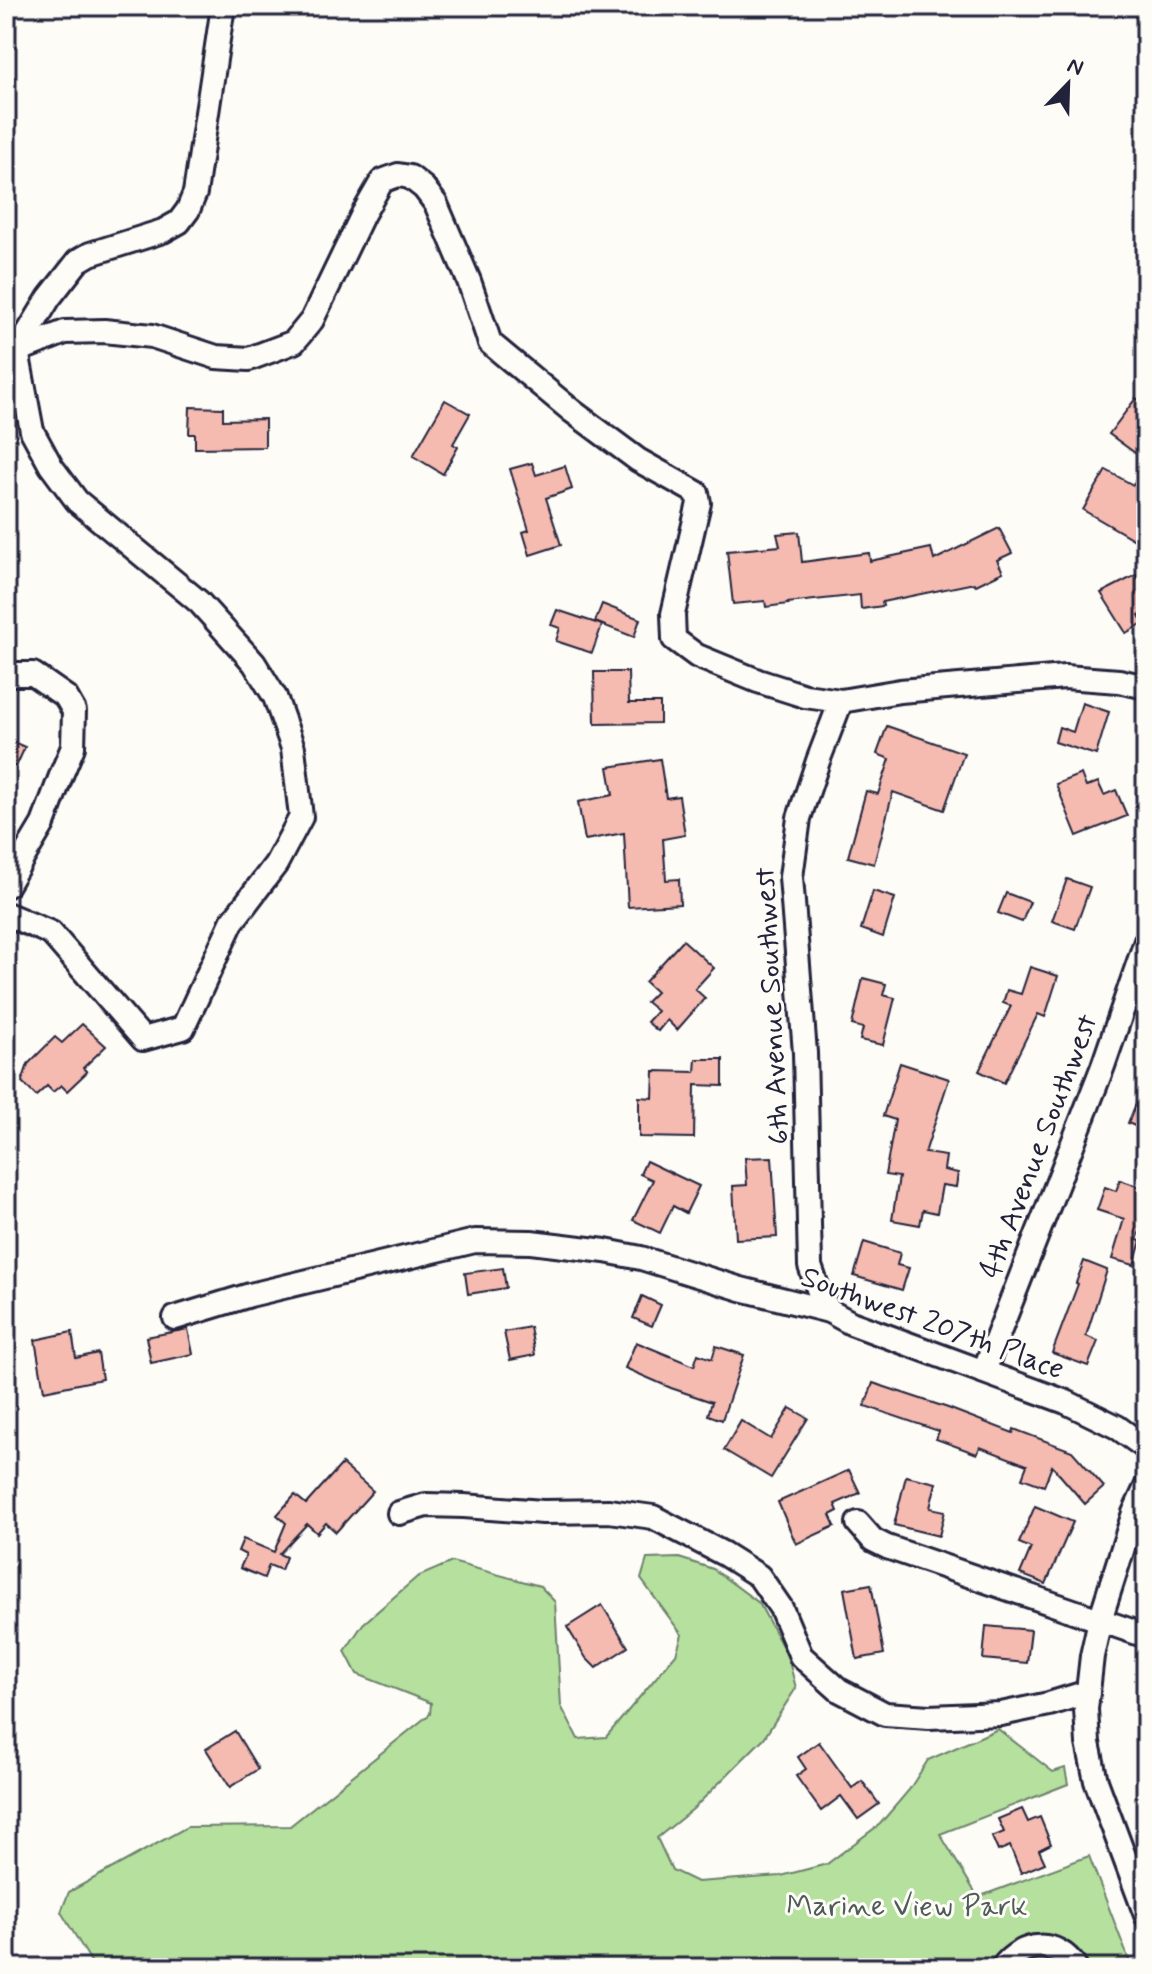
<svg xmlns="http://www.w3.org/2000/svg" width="1152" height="1974" font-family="Mynerve,sans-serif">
<rect width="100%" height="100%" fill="#fdfcf7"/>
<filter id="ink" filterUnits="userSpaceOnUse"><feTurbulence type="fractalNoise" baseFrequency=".0125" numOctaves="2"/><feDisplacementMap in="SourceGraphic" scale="16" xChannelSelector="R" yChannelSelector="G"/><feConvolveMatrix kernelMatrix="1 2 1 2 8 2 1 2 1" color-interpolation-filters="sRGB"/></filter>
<g filter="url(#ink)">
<path fill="#b5e09e" stroke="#6c816c" stroke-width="2" d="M679,1558L713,1569L759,1603L788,1657L796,1688L764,1738L693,1809L657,1838L672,1870L697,1882L781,1876L827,1864L880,1824L909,1790L928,1760L998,1729L1053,1772L1065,1768L1068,1784L940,1834L978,1897L1089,1856L1132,1968H95L61,1912L69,1892L187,1827L290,1826L430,1714L431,1703L357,1674L345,1651L363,1624L417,1577L452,1562L540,1586L555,1602L561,1706L578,1739L606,1737L676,1654L682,1635L641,1579L647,1559Z"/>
<g fill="#f5bab0" stroke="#22223b" stroke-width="2">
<path d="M1136,398L1146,406V461L1109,434Z"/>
<path d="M445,400L470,414L453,444L458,447L443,474L413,456Z"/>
<path d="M190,407L223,408V420L265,419V447L195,448V434H189Z"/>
<path d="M1146,462V520L1135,540L1083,510L1106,470L1133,485Z"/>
<path d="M532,463L536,475L565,466L572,489L546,498L561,545L530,555L523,532L529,530L510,469Z"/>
<path d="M999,528L1012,553L997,560L1003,572L976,585L974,583L882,602L883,606L861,609L860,595L787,603L788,604L766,607L765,601L733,604L727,551L780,546L777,534L799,532L802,562L869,553L870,561L931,548L934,560Z"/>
<path d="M1136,575L1146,591V611L1139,615L1143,623L1126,633L1101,593Z"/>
<path d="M602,604L640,619L634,637L595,622Z"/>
<path d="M557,610L602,625L592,653L556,641L560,628L551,625Z"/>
<path d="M594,672H628L629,703H660V723L595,724Z"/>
<path d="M1082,703L1109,712L1096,755L1055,742L1059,727L1073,732Z"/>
<path d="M887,726L964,753L944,810L893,792L874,864L848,857L866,791L878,794L890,759L877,754Z"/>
<path d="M6,739L25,747L16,767L6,762Z"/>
<path d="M660,759L666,798L679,796L685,835L663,839L666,880L679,879L680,904L628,907L624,833L585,840L578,802L613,795L608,767Z"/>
<path d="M1081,774L1086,787L1098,782L1104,795L1116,790L1127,816L1077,836L1056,784Z"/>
<path d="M1067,879L1090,887L1075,929L1052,921Z"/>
<path d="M873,891L895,898L883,937L861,929Z"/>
<path d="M1006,893L1030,902L1022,922L998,913Z"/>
<path d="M683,940L714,968L695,989L705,998L677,1030L667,1020L658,1031L647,1022L657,1011L646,1002L656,992L645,982Z"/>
<path d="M1030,967L1058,976L1045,1017L1038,1014L1004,1083L979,1071L1011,1006L1003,1003L1007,990L1021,994Z"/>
<path d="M863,978L886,984L883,995L895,998L883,1045L860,1040L863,1028L852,1025Z"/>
<path d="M82,1024L106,1046L83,1068L87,1072L67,1091L61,1085L53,1092L47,1086L36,1096L22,1082L28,1064L55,1037L62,1043Z"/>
<path d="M696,1059H723V1086L695,1085L694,1138L639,1137V1097L653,1098L654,1071L695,1072Z"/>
<path d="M900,1063L949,1079L925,1153L946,1156L944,1170L958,1173L956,1187L942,1185L937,1213L923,1210L920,1225L892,1220L899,1177L885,1175L895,1120L883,1116Z"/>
<path d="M1146,1080V1131L1128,1123Z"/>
<path d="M772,1157L777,1237L736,1239L733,1186L747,1185L745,1158Z"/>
<path d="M646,1161L699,1186L686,1213L673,1206L660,1233L633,1220L653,1180L640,1174Z"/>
<path d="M1120,1180L1146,1189V1214L1137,1240L1141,1241L1134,1265L1112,1259L1124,1219L1097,1210L1105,1187L1116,1191Z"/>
<path d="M864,1242L900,1253L897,1265L909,1268L902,1290L854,1276Z"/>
<path d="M1084,1261L1107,1270L1086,1336L1098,1341L1088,1366L1052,1353L1078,1284L1076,1283Z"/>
<path d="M503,1268L506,1288L468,1294L465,1273Z"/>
<path d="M642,1296L661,1305L652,1326L633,1318Z"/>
<path d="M530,1327L535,1355L510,1360L504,1332Z"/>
<path d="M188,1329L193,1354L151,1363L146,1337Z"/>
<path d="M72,1332L76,1358L98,1353L102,1379L44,1391L35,1340Z"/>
<path d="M636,1342L694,1366L698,1354L712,1359L716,1346L744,1355L722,1420L708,1415L712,1402L671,1388L625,1368Z"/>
<path d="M873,1383L948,1408L1013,1433L1014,1429L1072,1451L1104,1487L1085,1504L1052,1466L1044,1486L1022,1478L1027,1465L980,1447L977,1454L936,1439L939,1431L865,1406Z"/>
<path d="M790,1408L808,1418L771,1478L724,1450L741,1421L771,1439Z"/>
<path d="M342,1464L373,1491L336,1532L326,1523L317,1533L307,1524L279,1554L286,1557L281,1570L269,1565L264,1578L240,1568L246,1555L238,1551L243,1539L274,1552L286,1523L277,1515L295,1495L306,1504Z"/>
<path d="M849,1470L860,1493L835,1504L838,1511L830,1515L835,1526L796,1544L778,1502Z"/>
<path d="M906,1476L936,1483L930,1508L945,1511L939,1536L894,1525Z"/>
<path d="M1035,1506L1073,1522L1046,1584L1020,1574L1031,1548L1019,1543Z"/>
<path d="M871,1584L884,1654L857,1659L844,1589Z"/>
<path d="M602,1605L628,1647L596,1668L586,1658L567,1627Z"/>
<path d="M986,1626L1031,1630L1027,1663L983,1659Z"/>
<path d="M235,1731L258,1769L230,1787L206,1749Z"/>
<path d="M819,1742L852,1788L862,1781L879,1804L858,1819L841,1796L821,1811L796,1776L806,1769L798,1757Z"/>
<path d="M1022,1809L1028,1822L1040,1817L1051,1844L1039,1850L1045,1863L1021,1873L1010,1846L998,1851L992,1837L1004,1832L998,1819Z"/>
</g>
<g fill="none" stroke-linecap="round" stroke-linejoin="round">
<g stroke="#22223b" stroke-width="28">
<g id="minor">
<path d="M17,351L65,332L104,331L152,336L216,357L249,359L294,342L312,320L363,214L382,181L398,175L410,177L424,188L436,204L469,281L490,343L572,411L638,460L697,493L699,503L673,614L674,639L697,656L758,681L805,696L841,701L900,691L1065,677L1119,681L1146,687"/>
<path d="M6,674H33L66,697L74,711L73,747L62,773L43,824L6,886"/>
<path d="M6,914L51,933L143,1039L183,1028L232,922L276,864L301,817L293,748L275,697L254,663L199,602L77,501L51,466L32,431L17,351L49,298L78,261L90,254L163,231L179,222L188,210L195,193L223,6"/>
<path d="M829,1311L818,1289L810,1266L805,1053L791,877L799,818L818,761L841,701"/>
<path d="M175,1318L250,1295L475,1241L531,1242L605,1251L641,1258L741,1289L829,1311L851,1323L1066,1402L1117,1427L1146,1448"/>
<path d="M984,1371L1103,1066L1146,941"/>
<path d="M1146,1487L1134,1513L1100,1620L1092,1656L1086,1709L1088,1743L1096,1781L1146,1915"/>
<path d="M399,1513L426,1505L464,1506L543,1512L609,1511L653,1517L724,1554L759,1576L781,1608L801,1656L839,1690L885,1714L929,1717L1001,1714L1049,1704L1088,1692"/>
<path d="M858,1523L873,1540L887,1547L1146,1636"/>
<path d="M1002,1968C1022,1941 1057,1938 1076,1968"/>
</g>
</g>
<use href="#minor" stroke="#fdfcf7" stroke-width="22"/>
</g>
</g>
<g text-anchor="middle" stroke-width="6" stroke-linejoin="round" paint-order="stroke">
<g font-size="30" fill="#22223b" stroke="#fdfcf7">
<text transform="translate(771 1006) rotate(-93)" y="10">6th Avenue Southwest</text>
<text transform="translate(1038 1146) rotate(-69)" y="10">4th Avenue Southwest</text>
<text transform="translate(933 1322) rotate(20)" y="10">Southwest 207th Place</text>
</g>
<g font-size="30" fill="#4e5b59" stroke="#fdfcf7">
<text x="907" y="1915">Marine View Park</text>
</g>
</g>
<rect width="1152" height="1974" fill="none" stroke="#fdfcf7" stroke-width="32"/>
<rect x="16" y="16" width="1120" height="1942" fill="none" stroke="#22223b" stroke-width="3" filter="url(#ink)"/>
<g transform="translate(1068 84) rotate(23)" stroke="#fdfcf7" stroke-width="6" paint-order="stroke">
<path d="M0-6L14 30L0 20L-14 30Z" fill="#22223b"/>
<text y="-12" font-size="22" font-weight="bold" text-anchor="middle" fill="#22223b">N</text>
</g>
</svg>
